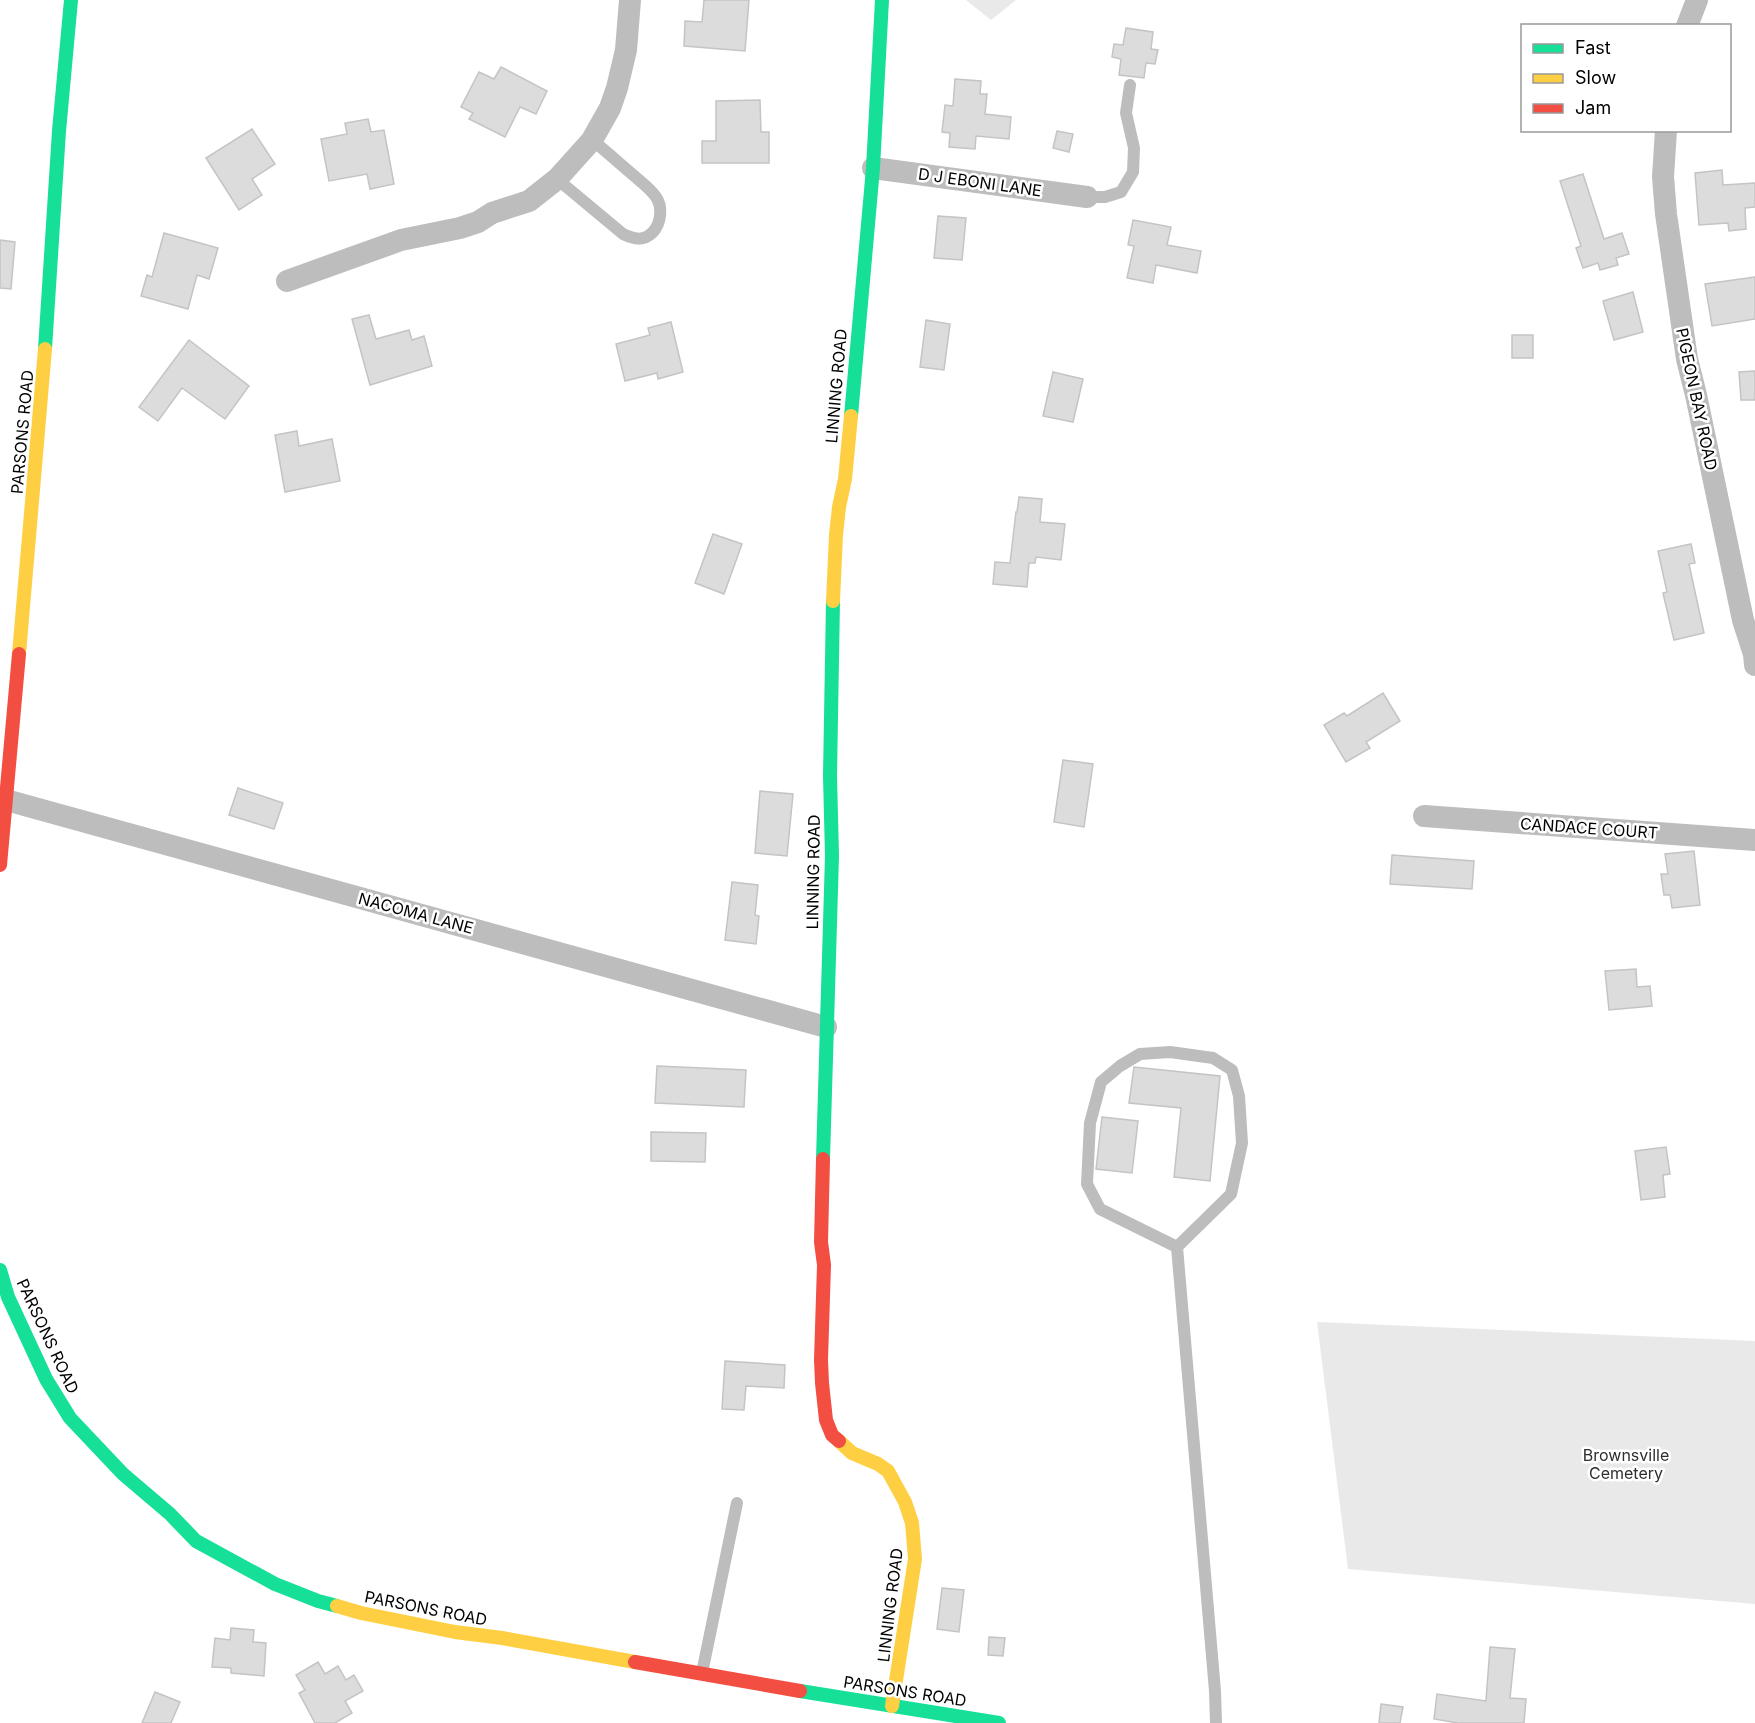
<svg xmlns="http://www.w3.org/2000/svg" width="1755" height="1723" font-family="Inter,sans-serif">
<rect width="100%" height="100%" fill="#fff"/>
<g fill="#e9e9e9">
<path d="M966,0H1016L991,20Z"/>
<path d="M1317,1322L1755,1341V1604L1348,1569Z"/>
</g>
<g fill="#dcdcdc" stroke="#c4c4c4" stroke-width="1.5">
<path d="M704,0H749L745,51L684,46L685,21L702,22Z"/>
<path d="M1126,28L1153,32L1151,49L1158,50L1155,64L1146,63L1144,78L1119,75L1121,59L1112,57L1114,44L1123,45Z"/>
<path d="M501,67L547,91L536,114L520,107L505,137L469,119L473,113L461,107L479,72L494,79Z"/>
<path d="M955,79L981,81L980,94H987L985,114L1011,117L1009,139L976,136L975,149L949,147L950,133L942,132L945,105L953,106Z"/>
<path d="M760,100L761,132H769V163H702V141H716V101Z"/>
<path d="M368,119L371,132L384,130L394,184L370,189L367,174L329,181L321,139L347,134L345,123Z"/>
<path d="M252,129L275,164L252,179L262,195L239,210L206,158Z"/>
<path d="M1057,131L1073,134L1069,152L1053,148Z"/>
<path d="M1722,170L1723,185L1755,183V207L1745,208L1746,229L1729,231L1728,223L1699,225L1695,173Z"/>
<path d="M1583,174L1604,239L1622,233L1629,254L1616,258L1618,265L1600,270L1598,263L1583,268L1576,248L1581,246L1560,181Z"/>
<path d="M938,216L966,218L962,260L934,258Z"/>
<path d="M1133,220L1171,227L1167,245L1201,251L1197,273L1156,265L1153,283L1127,278L1134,246L1128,245Z"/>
<path d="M164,233L218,248L209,279L197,275L188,309L141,296L147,275L152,277Z"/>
<path d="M0,240L15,242L11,289L0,288Z"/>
<path d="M1755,277V319L1712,326L1705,284Z"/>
<path d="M1633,292L1643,332L1614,340L1603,301Z"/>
<path d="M369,315L376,339L409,330L412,340L424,336L432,366L370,385L352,319Z"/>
<path d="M926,320L950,324L944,370L920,367Z"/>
<path d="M671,322L683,372L658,379L657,373L625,381L616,344L650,335L648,328Z"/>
<rect x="1512" y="335" width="21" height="23"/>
<path d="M189,340L249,386L225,419L182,388L158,421L139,407Z"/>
<path d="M1755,371V400H1741L1739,372Z"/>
<path d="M1053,372L1083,379L1073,422L1043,416Z"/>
<path d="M297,431L299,446L332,439L340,481L285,492L275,435Z"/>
<path d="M1019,497L1042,499L1040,522L1065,524L1061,560L1036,557L1035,563H1029L1027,587L993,584L995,562L1010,563L1016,512H1017Z"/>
<path d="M713,534L742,544L724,594L695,583Z"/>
<path d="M1691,544L1695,563L1689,564L1704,633L1674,640L1663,593L1667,592L1658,551Z"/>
<path d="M1383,693L1400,721L1366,742L1370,748L1346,762L1324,725L1344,713L1347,716Z"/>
<path d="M1063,760L1093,764L1084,827L1054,822Z"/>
<path d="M238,788L283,803L274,829L229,815Z"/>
<path d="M760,791L793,794L787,856L755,853Z"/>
<path d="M1694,851L1700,905L1672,908L1670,895H1664L1661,874H1668L1665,854Z"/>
<path d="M1392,855L1474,861L1472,889L1390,884Z"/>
<path d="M732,882L758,885L755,915L759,916L756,944L725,940Z"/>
<path d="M1636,969L1637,987L1650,986L1652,1006L1609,1010L1605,971Z"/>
<path d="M657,1066L746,1070L744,1107L655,1103Z"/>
<path d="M1134,1067L1220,1076L1210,1181L1174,1177L1181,1108L1129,1103Z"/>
<path d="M1102,1117L1138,1121L1132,1173L1096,1169Z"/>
<path d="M651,1132L706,1133L705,1162L651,1161Z"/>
<path d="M1666,1147L1670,1174L1663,1175L1665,1197L1641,1200L1635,1151Z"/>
<path d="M725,1361L785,1365L784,1388L746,1386L744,1410L722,1409Z"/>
<path d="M942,1588L964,1590L959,1632L937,1629Z"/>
<path d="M231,1628L254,1630L253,1642L266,1643L264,1676L231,1673V1668L212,1667L215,1638L230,1640Z"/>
<path d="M989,1637L1005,1638L1003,1656L988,1655Z"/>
<path d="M1490,1647L1515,1649L1510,1698L1526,1699L1524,1723H1458L1434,1719L1437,1694L1486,1701Z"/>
<path d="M318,1662L325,1674L338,1666L346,1680L354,1675L363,1691L345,1701L352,1713L335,1723H315L299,1693L305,1690L296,1675Z"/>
<path d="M155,1692L180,1702L171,1723H142Z"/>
<path d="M1381,1704L1403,1707L1400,1723H1379Z"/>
</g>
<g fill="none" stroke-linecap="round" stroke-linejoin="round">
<g stroke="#bdbdbd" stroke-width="12">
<path d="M557,179L623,234C634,239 643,242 653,232C661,223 663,207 656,197C650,188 640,181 632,174C619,163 606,151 592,140"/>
<path d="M1087,197H1105L1121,192L1133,172L1134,148L1126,113L1130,85"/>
<path d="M1170,1052L1213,1058L1232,1070L1239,1096L1242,1143L1231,1194L1177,1247L1100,1209L1087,1184L1090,1123L1101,1082L1120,1066L1140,1054Z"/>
<path d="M1177,1247L1215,1691L1216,1723"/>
<path d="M702,1673L737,1503"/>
</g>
<g stroke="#bdbdbd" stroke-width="22">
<path d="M1687,26L1697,0"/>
<path d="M1666,130L1663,177L1666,214L1687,359L1696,395L1743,620L1754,654L1755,665"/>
<path d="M873,168L1087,197"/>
<path d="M287,281L401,240L460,228L478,222L492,213L529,201L557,179L592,140L610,108L617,88L626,50L630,0"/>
<path d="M6,800L826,1027"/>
<path d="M1424,816L1755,840"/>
</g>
<g stroke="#16e098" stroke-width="14">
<path d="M45,349L59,131L71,0"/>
<path d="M851,416L873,168L882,0"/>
<path d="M823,1159L832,856L830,776L833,601"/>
<path d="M0,1270L8,1297L46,1379L70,1418L123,1474L170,1514L196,1541L275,1584L318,1601L337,1606"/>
<path d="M800,1691L999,1723"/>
</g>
<g stroke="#ffcf43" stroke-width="14">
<path d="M833,601L836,535L839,507L845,479L851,416"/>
<path d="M19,654L45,349"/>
<path d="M839,1441L852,1453L878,1464L888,1471L905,1502L912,1523L915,1559L892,1706"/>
<path d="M337,1606L361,1613L455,1632L502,1638L635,1662"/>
</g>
<g stroke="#f24e42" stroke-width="14">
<path d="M0,865L19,654"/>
<path d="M823,1159L821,1242L824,1265L821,1360L822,1383L826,1420L832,1435L839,1441"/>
<path d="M635,1662L800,1691"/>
</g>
</g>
<g text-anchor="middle" stroke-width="5" stroke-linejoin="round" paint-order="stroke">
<g font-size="16" fill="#000" stroke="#fff">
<text transform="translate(980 182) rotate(8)" y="6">D J EBONI LANE</text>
<text transform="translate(836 386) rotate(-85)" y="6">LINNING ROAD</text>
<text transform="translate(1697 399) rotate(78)" y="6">PIGEON BAY ROAD</text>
<text transform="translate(22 432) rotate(-85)" y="6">PARSONS ROAD</text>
<text transform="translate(1589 828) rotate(4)" y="6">CANDACE COURT</text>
<text transform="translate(813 872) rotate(-89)" y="6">LINNING ROAD</text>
<text transform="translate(416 913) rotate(15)" y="6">NACOMA LANE</text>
<text transform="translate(48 1336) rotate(65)" y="6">PARSONS ROAD</text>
<text transform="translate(890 1605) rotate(-83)" y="6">LINNING ROAD</text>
<text transform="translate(426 1608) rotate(11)" y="6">PARSONS ROAD</text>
<text transform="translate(905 1691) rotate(9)" y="6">PARSONS ROAD</text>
</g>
<g font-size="16" fill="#2e2e2e" stroke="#fff">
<text x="1626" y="1461">Brownsville<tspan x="1626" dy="18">Cemetery</tspan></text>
</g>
</g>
<rect x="1521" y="24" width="210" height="108" fill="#ffffff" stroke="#999999" stroke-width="1.5"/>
<rect x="1533" y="44" width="30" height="9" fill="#16e098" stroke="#999999" stroke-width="1.5"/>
<text x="1575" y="54" font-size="18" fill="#000000">Fast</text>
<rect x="1533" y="74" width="30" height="9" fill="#ffcf43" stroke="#999999" stroke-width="1.5"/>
<text x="1575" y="84" font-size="18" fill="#000000">Slow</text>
<rect x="1533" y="104" width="30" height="9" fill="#f24e42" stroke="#999999" stroke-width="1.5"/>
<text x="1575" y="114" font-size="18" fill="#000000">Jam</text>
</svg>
